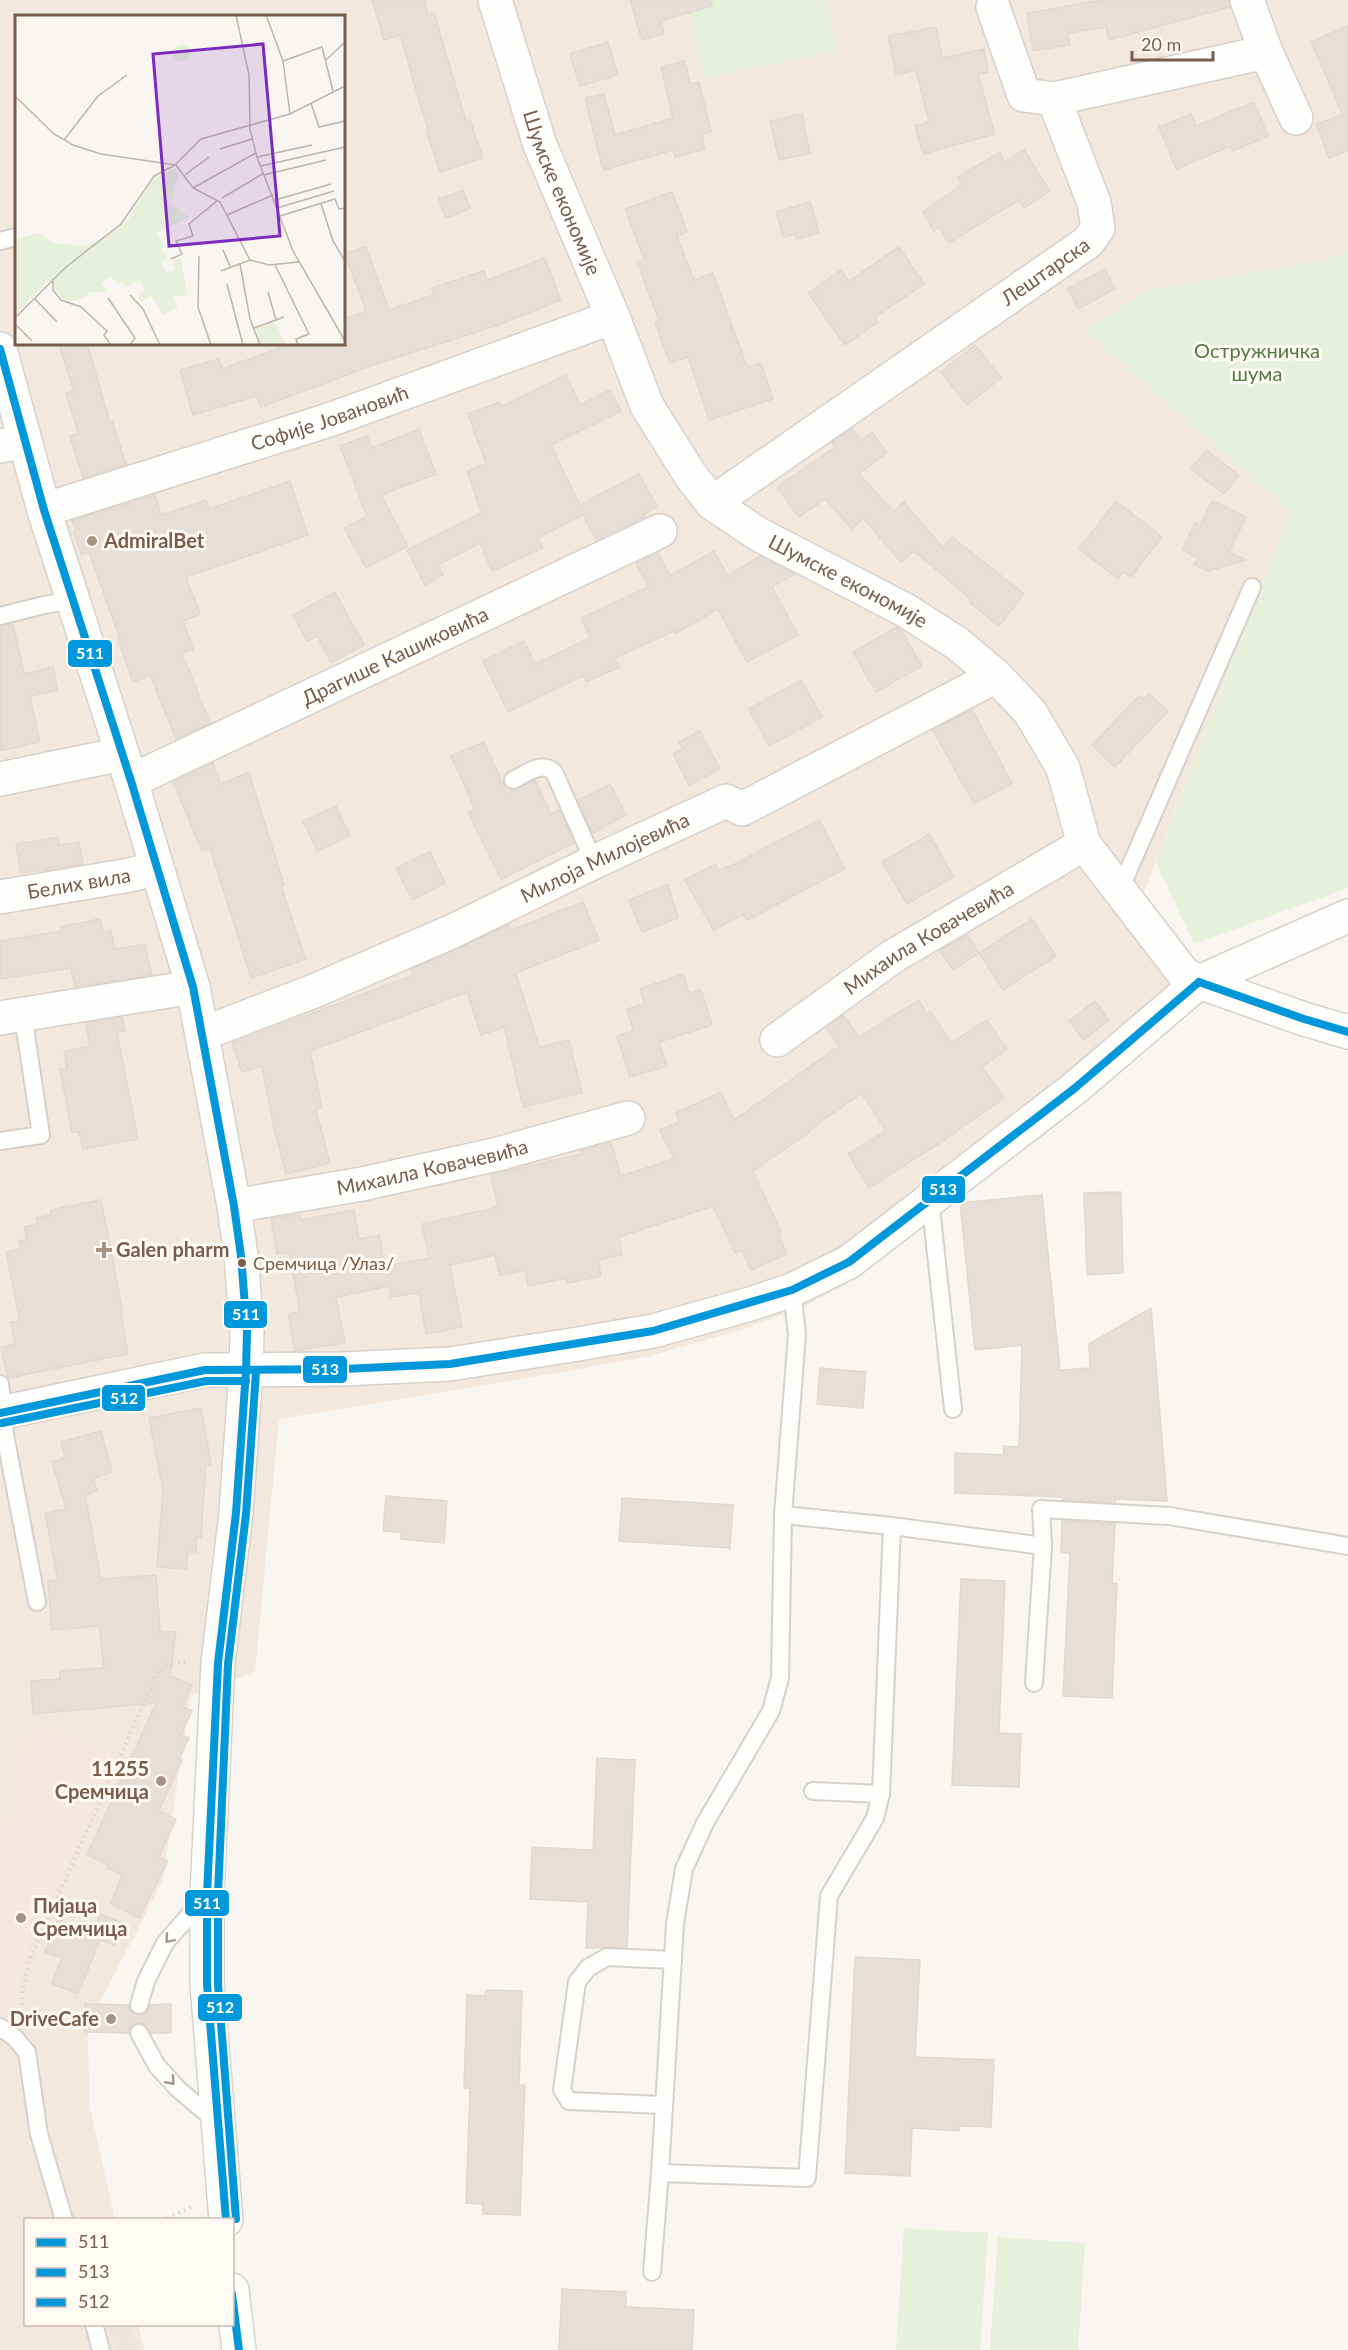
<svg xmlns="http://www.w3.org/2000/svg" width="1348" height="2350" font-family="Lato,sans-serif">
<rect width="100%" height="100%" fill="#f9f5f0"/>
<path fill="#f2e8de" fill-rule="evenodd" d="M0,0H1348V250L1332,258L1083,329L1290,511L1136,913L1194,971L1019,1141L918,1231L847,1283L800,1309L744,1329L650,1356L574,1370L279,1419L255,1671L190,1697L163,1880L88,2025L89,2104L115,2219L26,2220V2324L138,2325L144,2350H0ZM16,16H344V344H16Z"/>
<path fill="#f6e8e1" d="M30,1723L114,1758L20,1968L14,2020L0,2012V1868Z"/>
<path fill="#ede5e0" d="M108,2325H131L139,2350H116Z"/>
<g fill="#e7f0db">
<path d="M687,0H826L837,51L703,78Z"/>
<path d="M1348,250V888L1194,944L1156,862L1290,511L1083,329L1152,289L1332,258Z"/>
<path d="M904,2228L988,2233L980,2350H896Z"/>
<path d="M998,2237L1085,2243L1078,2350H990Z"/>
</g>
<g fill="#e6ded7" stroke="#e2d8d2" stroke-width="1.5">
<path d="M372,0H424L428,15L434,13L466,121L470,120L483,158L440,172L427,134H429L400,35L384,40Z"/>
<path d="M630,0H711L712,6L661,21L664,34L642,40Z"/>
<path d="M1101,0H1229L1230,7L1109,40L1106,27L1068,33L1070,45L1033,51L1027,13Z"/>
<path d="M1348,26V151L1329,158L1316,124L1343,115L1311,42Z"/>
<path d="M936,27L942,58L984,49L988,72L978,74L995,134L923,154L915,126L929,122L916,70L896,74L888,36Z"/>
<path d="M608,42L618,75L580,86L570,54Z"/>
<path d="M685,61L690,84L699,82L711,132L702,134L705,149L675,157L673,150L603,170L585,98L604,94L615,135L673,118L661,67Z"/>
<path d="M1254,102L1268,136L1233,151L1231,146L1176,169L1159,127L1191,114L1196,126Z"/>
<path d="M802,114L810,153L779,160L770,121Z"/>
<path d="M1024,150L1050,191L1024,208L1019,200L949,243L939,227L934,231L923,212L961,185L958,177L1000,152L1004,163Z"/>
<path d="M463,190L470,209L446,218L439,199Z"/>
<path d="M672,192L687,232L677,236L694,280L713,273L747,367L761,363L773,399L709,420L688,357L670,363L655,322L659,320L637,262L644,259L625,209Z"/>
<path d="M810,202L819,233L797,239L795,234L783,237L776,212Z"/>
<path d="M366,246L389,310L434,295L432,288L484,271L487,280L545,258L561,300L501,324L368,367L261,407L257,396L193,415L180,370L219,359L222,369L290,344H344V319L366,311L345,254Z"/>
<path d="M899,247L924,284L875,317L878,322L845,345L808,293L841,270L849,281Z"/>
<path d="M1105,269L1115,289L1078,309L1068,289Z"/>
<path d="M59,344H87L110,422L112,421L126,464L83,478L70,436L78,433L66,393L74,391Z"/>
<path d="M975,345L1001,378L967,405L941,372Z"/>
<path d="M566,375L580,405L610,390L621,411L551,445L580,505L639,474L657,507L643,514L645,517L596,540L583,515L538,538L543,548L492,571L480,543L438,565L443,575L425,585L407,550L481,513L467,471L486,464L468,414L500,402L502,406Z"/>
<path d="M419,429L436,474L381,495L408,546L366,568L344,528L367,516L340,446L367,436L372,448Z"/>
<path d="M852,429L861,440L872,432L887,453L859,474L893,511L904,502L943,548L952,537L1024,594L999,626L970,603L972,600L914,551L901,562L863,518L852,529L825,499L799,517L777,487L835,447L832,443Z"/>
<path d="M1206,450L1239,475L1224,494L1191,469Z"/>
<path d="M290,481L308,535L186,577L200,614L183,621L193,649L182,653L210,723L176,739L150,675L133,682L118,640L120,639L89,552L81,554L73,532L76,531L72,521L155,495L161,515L206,500L209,509Z"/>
<path d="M1116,501L1162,537L1131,577L1124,572L1118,579L1079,549Z"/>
<path d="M1212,501L1246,517L1229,552L1247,560L1208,571L1194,565L1198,558L1182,550L1195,523L1200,526Z"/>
<path d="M714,551L728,576L760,556L795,574L772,587L798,635L747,662L718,609L675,634L674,631L615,658L620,667L586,682L583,676L508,712L483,661L524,641L535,664L590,638L581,618L649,587L636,563L658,553L670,576Z"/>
<path d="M335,592L364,645L331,663L317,636L307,641L293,615Z"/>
<path d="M13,624L24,674L53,667L58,690L30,696L40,742L0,751V626Z"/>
<path d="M896,627L901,630L922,666L876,692L853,652Z"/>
<path d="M801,680L822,717L769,746L749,709Z"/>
<path d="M1149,694L1168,711L1115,767L1092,745L1139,696L1143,699Z"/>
<path d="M972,710L1012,783L974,804L933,730Z"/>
<path d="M700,731L720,769L689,785L673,754L683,749L679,742Z"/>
<path d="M484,742L507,793L535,780L551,814L559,810L574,843L501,879L468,812L475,809L451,756Z"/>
<path d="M213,763L221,784L249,772L284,885L281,886L306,959L251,978L210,848L202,851L173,782Z"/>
<path d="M610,784L626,815L593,833L578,800Z"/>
<path d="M336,806L350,836L317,851L303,821Z"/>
<path d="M819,820L845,869L747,920L742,914L714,931L685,880L716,864L718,870L731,866Z"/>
<path d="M929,834L954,877L907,904L882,862Z"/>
<path d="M58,837L59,845L79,842L83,864L21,873L16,844Z"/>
<path d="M430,852L445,883L412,900L396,868Z"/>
<path d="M668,884L678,918L642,932L629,900Z"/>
<path d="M583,902L599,940L516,973L539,1047L569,1040L582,1093L523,1107L504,1027L481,1035L467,992L310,1051L322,1108L316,1110L330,1163L286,1174L273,1124L262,1066L242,1072L232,1043L414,975L411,969L509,925L511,930Z"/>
<path d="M100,919L103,933L111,931L115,949L145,944L152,975L75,987L71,968L0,979V941L61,931L60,927Z"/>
<path d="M1032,919L1056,956L1003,990L979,953Z"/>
<path d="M967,935L979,953L953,970L940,951Z"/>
<path d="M683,974L689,993L701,989L712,1025L659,1042L667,1066L630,1077L617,1036L633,1031L627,1009L644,1004L640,989Z"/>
<path d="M919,1000L927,1014L931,1012L951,1043L987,1020L1007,1049L982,1067L1004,1098L940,1143L869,1188L848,1154L886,1131L862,1093L809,1130L810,1132L753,1171L781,1232L778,1233L787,1254L751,1270L742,1250L735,1253L713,1206L619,1237L622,1255L598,1260L601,1276L568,1283L567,1278L528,1286L525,1270L499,1275L495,1255L450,1265L462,1327L426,1334L419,1293L391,1297L389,1286L336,1297L345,1343L295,1351L288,1314L300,1312L289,1252L277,1254L271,1219L300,1214L301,1220L354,1210L359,1239L379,1235L385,1266L429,1258L422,1224L498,1207L491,1175L581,1154L580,1151L611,1142L621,1176L674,1159L660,1130L679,1122L676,1113L721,1092L734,1120L839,1046L826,1028L843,1015L859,1037Z"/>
<path d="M1095,1001L1109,1020L1084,1040L1069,1021Z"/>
<path d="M122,1017L125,1031L117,1033L138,1139L83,1149L79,1132L72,1133L60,1069L67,1068L64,1051L90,1046L86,1023Z"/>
<path d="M1121,1192L1123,1273L1087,1275L1084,1193Z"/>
<path d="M1042,1195L1060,1370L1090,1368L1089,1344L1151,1308L1167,1501L1116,1499L1115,1503L1063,1500V1497L955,1493V1453L1003,1455L1004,1446L1019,1447L1022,1345L975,1350L960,1203Z"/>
<path d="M101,1200L123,1313H121L128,1354L8,1378L1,1347L15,1344L11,1322L20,1321L6,1252L21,1248L19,1241L27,1239L24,1227L37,1224L36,1218L51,1215L50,1210Z"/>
<path d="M820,1368L866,1372L863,1408L817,1404Z"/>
<path d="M201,1408L211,1464L206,1465L201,1537H197L196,1552H188L186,1569L157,1567L163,1490L149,1418Z"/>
<path d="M101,1431L112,1472L93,1478L97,1491L85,1495L101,1579L156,1575L160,1632H176L170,1676L192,1685L183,1707L192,1711L181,1735L189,1738L179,1759L182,1760L159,1811L176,1819L159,1857L168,1861L139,1918L111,1904L122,1875L107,1868L108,1865L87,1855L156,1703L33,1714L31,1681L60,1679V1671L104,1668L99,1626L52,1630L48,1581L58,1580L45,1513L66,1509L52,1462L65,1458L61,1442Z"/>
<path d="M386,1496L447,1501L444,1543L401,1539V1532L383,1531Z"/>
<path d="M622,1498L733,1505L730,1548L619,1541Z"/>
<path d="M1062,1521L1115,1524L1112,1583L1117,1584L1112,1698L1063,1696L1070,1553H1061Z"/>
<path d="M961,1579L1005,1581L999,1733L1021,1734L1019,1787L952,1785Z"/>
<path d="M597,1758L635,1760L627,1947L586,1948L588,1902L530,1899L532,1847L593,1850Z"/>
<path d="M100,1914L123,1923L114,1945L100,1940L78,1994L52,1984L62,1958L45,1952L58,1920L93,1933Z"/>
<path d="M855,1957L920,1960L915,2057L994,2060L991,2127L959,2126V2131L912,2128L910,2176L845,2173Z"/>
<path d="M486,1990L522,1991L519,2085H525L520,2215L483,2214V2204L466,2203L470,2088H464L467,1995L485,1996Z"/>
<path d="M85,2004L129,2005L132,2013L141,2015L147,2012L150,2005L171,2004V2033H151L145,2024L139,2023L130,2027L129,2033L85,2032Z"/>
<path d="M562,2289L626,2292V2307L694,2310L692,2350H559Z"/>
</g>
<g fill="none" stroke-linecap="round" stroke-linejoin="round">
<g stroke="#d7d1cb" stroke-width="20">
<g id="lane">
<path d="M0,241L16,237"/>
<path d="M0,616L44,605L74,600"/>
<path d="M513,780C527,773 541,761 554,772L594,862"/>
<path d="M1119,892L1252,587"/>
<path d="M0,1141L41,1135L23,1015"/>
<path d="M930,1199L953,1409"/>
<path d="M0,1384L5,1435L37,1602"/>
<path d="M783,1515L892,1526L1043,1546L1034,1683"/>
<path d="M1043,1546L1041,1509L1169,1516L1348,1546"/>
<path d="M813,1791L881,1794"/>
<path d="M139,2005L146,1981L165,1943L205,1897"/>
<path d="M0,2027L15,2038L27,2052L39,2134L64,2220"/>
<path d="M139,2033L157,2066L178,2089L216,2121"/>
<path d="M663,2105L569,2101L562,2090L577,1982L588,1968L607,1957L673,1960"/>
<path d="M660,2173L807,2178L829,1896L875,1818L881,1794L892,1526"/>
<path d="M652,2272L660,2173L675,1924L684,1869L705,1823L771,1711L780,1678L783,1515L797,1334L792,1290"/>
<path d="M94,2324L101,2350"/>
</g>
</g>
<g stroke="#d7d1cb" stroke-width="36">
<g id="street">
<path d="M993,7L1024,95L1054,99"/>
<path d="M1266,52L1296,118"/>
<path d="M0,446L25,442"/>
<path id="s1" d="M712,503L1088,242L1098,228L1094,203L1054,99L1266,52L1247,0"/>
<path id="s2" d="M44,510L329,420L613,317"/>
<path d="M0,779L122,754"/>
<path id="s3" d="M131,781L660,531"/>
<path id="s4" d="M0,897L130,875L157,868"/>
<path d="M0,1018L193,987"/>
<path id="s5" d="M202,1034L314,991L453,931L594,862L726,801L742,809L996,676"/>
<path id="s6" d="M777,1040L892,957L1084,844"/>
<path id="s7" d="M234,1206L362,1184L498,1154L628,1118"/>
<path d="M0,1413L205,1370L343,1369L450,1364L572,1345L653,1331L750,1304L792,1290L849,1262L1075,1088L1199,982L1348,916"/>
</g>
</g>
<g stroke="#d9d2cb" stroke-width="36">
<g id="secondary">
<path id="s8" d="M495,0L540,145L613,317L647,406L691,476L712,503L758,534L905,610L958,644L996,676L1030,712L1063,768L1084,844L1184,974L1199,982L1304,1019L1348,1032"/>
<path d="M0,349L44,510L131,781L193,987L234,1206L241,1256L247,1331L246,1371L236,1513L218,1663L207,1894V1984L226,2220"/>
<path d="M232,2290L239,2350"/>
</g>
</g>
<g stroke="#dcd5d0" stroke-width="4" stroke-dasharray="1.5 4.5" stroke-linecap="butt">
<path d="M22,2017V1994L29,1961L158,1671L171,1664L190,1661"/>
<path d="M162,2220L195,2206"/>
</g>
<use href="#lane" stroke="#fefefd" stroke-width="16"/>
<use href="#street" stroke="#fefefd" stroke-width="33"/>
<use href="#secondary" stroke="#fefefd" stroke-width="33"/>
<g stroke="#fffaf3" stroke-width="12">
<g id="bus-1">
<path d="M0,349L44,510L131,781L193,987L234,1206L241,1256L247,1331L246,1371L236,1513L218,1663L207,1894V1984L226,2220"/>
<path d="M232,2294L239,2350"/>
</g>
</g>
<g stroke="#fffaf3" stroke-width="12">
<g id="bus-2">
<path d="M1199,982L1304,1019L1348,1032"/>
<path d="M0,1413L205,1370L343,1369L450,1364L653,1331L792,1290L849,1262L1075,1088L1199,982"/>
</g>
</g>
<g stroke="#fffaf3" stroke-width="12">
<g id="bus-3">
<path d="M2,1423L206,1381H246"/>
<path d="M236,2219L218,1984V1894L228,1664L246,1514L256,1372"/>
</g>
</g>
<use href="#bus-1" stroke="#0098da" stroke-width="8"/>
<use href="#bus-2" stroke="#0098da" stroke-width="8"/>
<use href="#bus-3" stroke="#0098da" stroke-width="8"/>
</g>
<defs><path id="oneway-chevron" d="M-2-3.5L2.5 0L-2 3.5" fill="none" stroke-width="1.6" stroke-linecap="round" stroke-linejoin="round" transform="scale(1.5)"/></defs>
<g stroke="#a8958b">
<use href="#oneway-chevron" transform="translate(169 1939) rotate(131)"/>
<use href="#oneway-chevron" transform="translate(171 2081) rotate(48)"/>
</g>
<g fill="#a69286" stroke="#fffaf3" stroke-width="2">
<circle cx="92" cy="541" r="6"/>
<path d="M101 1241h6v6h6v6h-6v6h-6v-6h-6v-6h6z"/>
<circle cx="161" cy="1781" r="6"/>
<circle cx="21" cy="1918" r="6"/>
<circle cx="111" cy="2019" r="6"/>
</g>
<circle fill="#7a5c4d" stroke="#fffaf3" stroke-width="2" cx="242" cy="1263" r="5"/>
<g text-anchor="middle" stroke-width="6" stroke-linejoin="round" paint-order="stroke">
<g font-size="18" fill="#7a5c4d" stroke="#fffaf3" text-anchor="start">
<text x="253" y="1270">Сремчица /Улаз/</text>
</g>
<g font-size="20" fill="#7a5c4d" stroke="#fffaf3">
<text dy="7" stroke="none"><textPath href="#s8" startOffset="204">Шумске економије</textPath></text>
<text dy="7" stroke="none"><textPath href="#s1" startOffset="406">Лештарска</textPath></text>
<text dy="7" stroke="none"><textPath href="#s2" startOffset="300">Софије Јовановић</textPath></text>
<text dy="7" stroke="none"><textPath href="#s8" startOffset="708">Шумске економије</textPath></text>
<text dy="7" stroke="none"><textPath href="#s3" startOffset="292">Драгише Кашиковића</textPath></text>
<text dy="7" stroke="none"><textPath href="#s5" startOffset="440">Милоја Милојевића</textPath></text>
<text dy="7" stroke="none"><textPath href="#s4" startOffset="80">Белих вила</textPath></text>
<text dy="7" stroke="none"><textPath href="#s6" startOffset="183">Михаила Ковачевића</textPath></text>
<text dy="7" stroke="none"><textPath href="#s7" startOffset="202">Михаила Ковачевића</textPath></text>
</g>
<g font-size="20" fill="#537a41" stroke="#fffaf3">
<text x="1257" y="358">Остружничка<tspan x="1257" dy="23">шума</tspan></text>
</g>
<g font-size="20" font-weight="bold" fill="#7a5c4d" stroke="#fffaf3" text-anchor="start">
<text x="104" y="548">AdmiralBet</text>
<text x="116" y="1257">Galen pharm</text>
<text x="149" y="1776" text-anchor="end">11255<tspan x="149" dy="23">Сремчица</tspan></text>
<text x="33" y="1913">Пијаца<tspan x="33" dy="23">Сремчица</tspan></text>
<text x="99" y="2026" text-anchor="end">DriveCafe</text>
</g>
</g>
<g transform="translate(15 15)">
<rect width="330" height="330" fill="#f9f5f0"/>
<path d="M158 38a9 9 0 1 1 18 0a9 9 0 1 1-18 0ZM160,153L164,159L156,189L174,202L142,218L150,231L146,234L152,244L147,246L151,258L160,255L158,245L165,243L167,250L172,281H159L163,293L148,300L136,281L127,287L123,281L129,275L124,265L111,271L95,262L87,269L92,277H76L65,285L54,286L48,284L34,265L0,300V224L24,218L40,228L73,231L111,208L138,163ZM260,307L271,330H246L241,314Z" fill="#e7f0db"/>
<path fill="none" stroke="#c2b3aa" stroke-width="1.5" d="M221,0L234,60L235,114L242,142L278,236L330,326M251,0L268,46L275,99M311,45L330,27M268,46L307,32L318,76M0,81L39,119L58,130L86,139L161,150L178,173L205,187L235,245L254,250L284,247M296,88L304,112L330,106M49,125L83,81L112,60M205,134L237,124M242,142L297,130M246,151L330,132M170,160L194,142M249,160L311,145M178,173L241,138M207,183L249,158M260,185L316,169M306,189L318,226L330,246M262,193L319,176M212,200L258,180M265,201L320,184L324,194L330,193M208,235L216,253M184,241L183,292L196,330M156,244L167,239L161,226L178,221L174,209L203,185M225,249L235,304L245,330M260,250L294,319L281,324L283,330M206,256L235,245M38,266V275L46,285L66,292L92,316L89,320L96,330M212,269L228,330M253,277L261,305M115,280L128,294L145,330M93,283L120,323L115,330M20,284L42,307M0,303L51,252L106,209L139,161L160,150L186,124L275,99L330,71M0,309L17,326M239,313L269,302"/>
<path fill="#7b2cbf" fill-opacity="0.15" stroke="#7b2cbf" stroke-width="3" d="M248,29L265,221L154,231L138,39Z"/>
<rect width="330" height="330" fill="none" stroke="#7a5c4d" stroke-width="3"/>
</g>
<g stroke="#fffaf3" stroke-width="2">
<rect x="67" y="639" width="46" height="29" rx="6" fill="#0098da"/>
<rect x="921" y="1175" width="45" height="29" rx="6" fill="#0098da"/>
<rect x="223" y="1300" width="45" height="29" rx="6" fill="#0098da"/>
<rect x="302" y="1355" width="46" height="29" rx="6" fill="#0098da"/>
<rect x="101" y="1384" width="45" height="28" rx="6" fill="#0098da"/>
<rect x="184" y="1889" width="46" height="28" rx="6" fill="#0098da"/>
<rect x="197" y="1993" width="46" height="29" rx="6" fill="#0098da"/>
</g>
<g font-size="16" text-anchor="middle" font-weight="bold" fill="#fff">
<text x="90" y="659">511</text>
<text x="943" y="1195">513</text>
<text x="246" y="1320">511</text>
<text x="325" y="1375">513</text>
<text x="124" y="1404">512</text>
<text x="207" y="1909">511</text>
<text x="220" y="2013">512</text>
</g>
<rect x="24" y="2218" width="210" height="108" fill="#fffaf3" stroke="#cabbb1" stroke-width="1.5"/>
<rect x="36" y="2238" width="30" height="9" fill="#0098da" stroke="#cabbb1" stroke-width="1.5"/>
<text x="78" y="2248" font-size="18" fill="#7a5c4d">511</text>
<rect x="36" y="2268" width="30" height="9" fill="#0098da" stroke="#cabbb1" stroke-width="1.5"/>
<text x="78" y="2278" font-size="18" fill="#7a5c4d">513</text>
<rect x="36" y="2298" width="30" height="9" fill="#0098da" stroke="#cabbb1" stroke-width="1.5"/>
<text x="78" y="2308" font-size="18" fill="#7a5c4d">512</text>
<path d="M1132 51v9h81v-9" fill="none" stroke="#7a5c4d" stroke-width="3"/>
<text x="1141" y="51" font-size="18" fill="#7a5c4d" stroke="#fffaf3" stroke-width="4.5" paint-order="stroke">20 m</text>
</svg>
